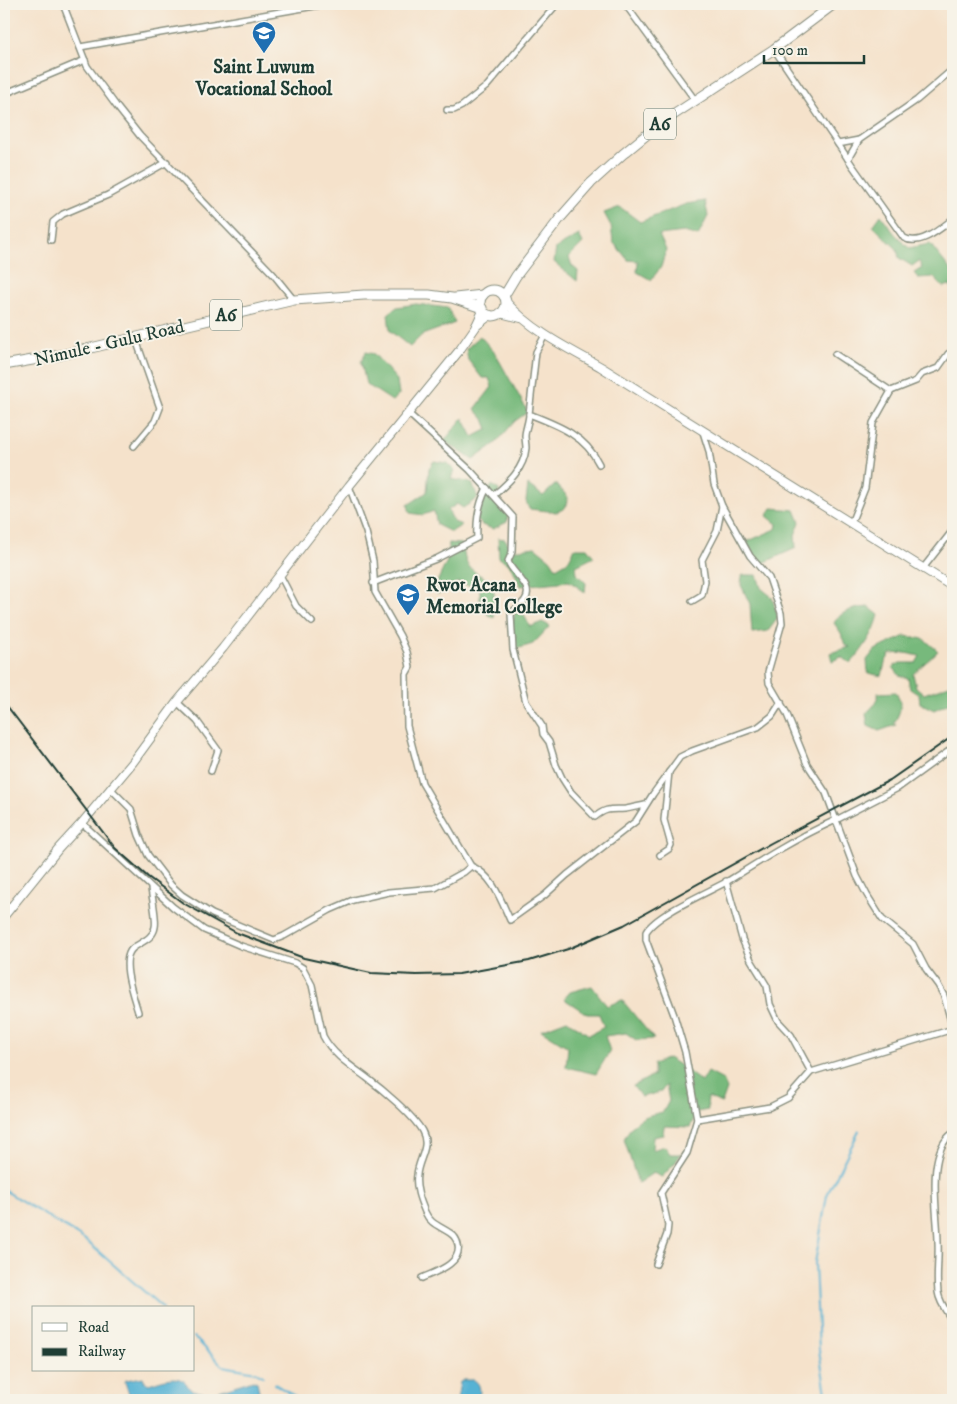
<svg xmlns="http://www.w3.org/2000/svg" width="957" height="1404" font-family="'IM FELL DW Pica',serif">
<rect width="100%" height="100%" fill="#f7f3e8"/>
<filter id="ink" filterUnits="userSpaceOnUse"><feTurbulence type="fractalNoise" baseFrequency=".02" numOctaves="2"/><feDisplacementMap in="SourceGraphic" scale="10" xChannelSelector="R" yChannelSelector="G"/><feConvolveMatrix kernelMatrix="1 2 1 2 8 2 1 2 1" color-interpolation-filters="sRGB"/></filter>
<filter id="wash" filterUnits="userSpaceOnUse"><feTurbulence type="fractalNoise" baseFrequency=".0096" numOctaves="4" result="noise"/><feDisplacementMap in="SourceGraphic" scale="20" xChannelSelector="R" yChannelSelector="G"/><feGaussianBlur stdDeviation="1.12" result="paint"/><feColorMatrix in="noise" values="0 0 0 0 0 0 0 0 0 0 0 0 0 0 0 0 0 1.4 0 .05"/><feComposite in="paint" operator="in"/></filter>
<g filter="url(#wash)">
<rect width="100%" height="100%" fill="#f5e2cb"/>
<g fill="#77b97c" stroke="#4b7b58">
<path d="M705,201L708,216L698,236L684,232L659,235L666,250L661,267L651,280L637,272L638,261L628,260L613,242L611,226L604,213L620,207L640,222L686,204Z"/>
<path d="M881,215L894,233L909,248L930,244L953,273V290L950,285L943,287L933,277L918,278L914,273L922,268L919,261L912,266L899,258L897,249L873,226Z"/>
<path d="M579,235L583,243L569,257L572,266L578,271L577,281L554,262L556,248Z"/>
<path d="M416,304L448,308L455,323L422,335L410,347L390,331L388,314L397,307Z"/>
<path d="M480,336L495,353L528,412L515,421L496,443L473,460L444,441L463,418L473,437L488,429L484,419L475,409L492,387L489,378H482L468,360L466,349Z"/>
<path d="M366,352L374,354L397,380L399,395L392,401L366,384L361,362Z"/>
<path d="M434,461L447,463L454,470L451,479L472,483L478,498L463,508L457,504L448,510L454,522L462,525L451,532L437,525L434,511L423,515L410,513L408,505L427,492L429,468Z"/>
<path d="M556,484L568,497L565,508L557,512L529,509L526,501L528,485L543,496Z"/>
<path d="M492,485L499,490L497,502L508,513L507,522L493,529L482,525L477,520L484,498Z"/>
<path d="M772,508L795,510L800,522L795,535L796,548L761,564L746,542L776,529L777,524L767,516Z"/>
<path d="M498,538L505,539L513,550L535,547L550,559L556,568L568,561L575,548H587L594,557L576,566L577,574L586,583L585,592L569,581L520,586C515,573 512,563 499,558Z"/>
<path d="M449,543L462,544C467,570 469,569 492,582L494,592V618L480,609V589L457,582L447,592L437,594L438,580L447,561Z"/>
<path d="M742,575H757L761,588L772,597L778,618L768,631L752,633L750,604L741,585Z"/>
<path d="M869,607L879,615C875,632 863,650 851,663L841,657L832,661L830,653L850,647L845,645L841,633L834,623C841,610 856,608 869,607Z"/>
<path d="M515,613H523L530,627L542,622L550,626L533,644L516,649L512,625Z"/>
<path d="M905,636L924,639L938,651L913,674L916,687L924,694L952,684L953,701L934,710L920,703L919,695L910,689L908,678L900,676L893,667L900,663H916L920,656L905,653L890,654L885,663L882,676L868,673L867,660L875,650Z"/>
<path d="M896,692C903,705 901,711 894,723L896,725L879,731L868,726L866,714L876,703L878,693Z"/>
<path d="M592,986L607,1006L622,1000L654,1039L636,1040L626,1033L605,1036L610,1051L596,1074L566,1067L568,1047L541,1030L567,1020L589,1035L604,1027L599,1014H587L564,999L570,992Z"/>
<path d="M668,1058C681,1065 690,1074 702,1082L708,1072L723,1080L727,1089L722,1103L707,1097L708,1110L697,1112L690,1127L664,1126L663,1135L653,1137L652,1150L665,1146L670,1154H681L675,1163L662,1177L653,1173L638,1183L624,1139C634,1120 642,1116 663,1112L669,1101L666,1085L661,1092L641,1097L633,1086L654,1075V1064Z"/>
</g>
<g fill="#56b2d4" stroke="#3a7884">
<path d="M143,1377L145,1382L149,1384C159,1381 177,1373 186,1383C187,1385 189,1388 191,1390L210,1394L211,1400H131L125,1382L126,1380Z"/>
<path d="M253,1380L257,1382L261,1400H213V1393L216,1392Z"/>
<path d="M474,1380C479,1383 480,1387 480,1393L476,1397V1400H457L460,1382L464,1380Z"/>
</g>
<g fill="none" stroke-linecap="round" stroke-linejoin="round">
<g stroke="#56b2d4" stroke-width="2">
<path d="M4,1190L84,1239L163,1308"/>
<path d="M194,1337L223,1366L256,1372L263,1376"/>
<path d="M275,1384L300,1400"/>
<path d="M827,1400L819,1350L815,1263L827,1195L859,1131"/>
</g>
</g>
</g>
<g filter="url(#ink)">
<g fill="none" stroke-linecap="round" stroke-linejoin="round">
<g stroke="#8a9080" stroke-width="8">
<g id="street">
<path d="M63,4L87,66L117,107L140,136L273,274L294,300"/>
<path d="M625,4L695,100"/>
<path d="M80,47L326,4"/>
<path d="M774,49L852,165L904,238C920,247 941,228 953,219"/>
<path d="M4,94L85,60"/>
<path d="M447,110H454L462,106L487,86L557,4"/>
<path d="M838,144L859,140L917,100L953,69"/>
<path d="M848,159L859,140"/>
<path d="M51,240L53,222L63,214L108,195L167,162"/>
<path d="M545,335L536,352L529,414C557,425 585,435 599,464"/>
<path d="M835,354L891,391"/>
<path d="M408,413L470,470L513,517L512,552L508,561C511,573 535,586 525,600C522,605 515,608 511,614L513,650L526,702L542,726L543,734L549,742L556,765L562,778L571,792L595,817C607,807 612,810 625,809C632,808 639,806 645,805"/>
<path d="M134,446L155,421L160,408L135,337"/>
<path d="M349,486L366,532L373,561L375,592L400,636L407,652L410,667L406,674L407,726L422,783L471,866"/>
<path d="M494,495C509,482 524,469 526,448C526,444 525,440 525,436C525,430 529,421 529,414"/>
<path d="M722,506L750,556L769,578L781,613L782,623L768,672L769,683L786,712L807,764L826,793L836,820C798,837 763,859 728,881C709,892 656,914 646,932V940L674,1015L685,1052L697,1119L770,1107L788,1098L811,1072L953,1029"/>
<path d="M851,523L865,488L873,423L891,391L916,381L922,374L938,368L948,354L953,351"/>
<path d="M924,567L953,530"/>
<path d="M280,575L296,606L312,622"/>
<path d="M373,583L436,559L477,538C476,521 479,503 487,488"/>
<path d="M692,601L702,595L705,581L702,560L717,531L722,506L714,484L709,451L703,432"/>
<path d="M177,702L197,721L218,750L211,771"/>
<path d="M953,748L898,788L836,820L857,876L867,895L882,919L913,944L926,969L938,985L944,996L953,1029"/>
<path d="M110,788L131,809L139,835L148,855L171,885L182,895L212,914L274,940L284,936L330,910L353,900L389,892L435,888L464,872L471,866C492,874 501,900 510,920L545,895L567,875L636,821L653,794L680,757L692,751L758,727L772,716L781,702"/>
<path d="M82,823L173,907L204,930L241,946L295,963L303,968L312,985L323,1036C333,1055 351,1066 367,1078C382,1089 413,1115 422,1131C431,1147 418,1159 417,1175C415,1187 420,1200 425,1212C430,1224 440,1226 450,1233C455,1236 457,1240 458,1245C462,1264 435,1272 422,1278"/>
<path d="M660,855L669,849L671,845L664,820L669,772"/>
<path d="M726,881L742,939L751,960L767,986L770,1004L778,1021L791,1035L811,1072"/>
<path d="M138,1012C134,998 119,959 133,948C141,942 153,939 155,927C157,919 152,898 151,888"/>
<path d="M953,1133C925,1152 938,1213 938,1242C939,1258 936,1276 938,1292C939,1302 948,1314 953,1322"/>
<path d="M656,1264L667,1234L668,1225L661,1193L687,1153L697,1119"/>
</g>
</g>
<g stroke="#8a9080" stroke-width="10">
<g id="secondary">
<path d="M506,302C532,331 567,348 601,367L953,587"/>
<path d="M500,313L521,318"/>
<path d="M476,326L490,315"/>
<path d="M4,916L59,848L82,823L133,762L177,702L223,648L349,486L459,351L475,328L483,311"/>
</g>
</g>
<g stroke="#8a9080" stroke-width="11">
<g id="primary">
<circle cx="493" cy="303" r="13"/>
<path d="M504,296L516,276L561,217L591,183L623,154L661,123L774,49L834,4"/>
<path d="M455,298L483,295"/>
<path d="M4,365L61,355L294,300L364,295H429L452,298L482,308"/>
</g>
</g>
<use href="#street" stroke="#fff" stroke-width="5"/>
<use href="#secondary" stroke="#fff" stroke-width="8"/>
<use href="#primary" stroke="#fff" stroke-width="9"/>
<path stroke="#1f3d34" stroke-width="2" d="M4,702L115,848L148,877L183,903L237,933L304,958L371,973L416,975L459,974L529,961L568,949L624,925L771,843L890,780L953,736"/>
</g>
</g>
<defs>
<g id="school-pin" transform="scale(1.25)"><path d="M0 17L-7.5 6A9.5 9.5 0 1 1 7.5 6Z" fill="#1f6fb2" stroke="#f7f3e8"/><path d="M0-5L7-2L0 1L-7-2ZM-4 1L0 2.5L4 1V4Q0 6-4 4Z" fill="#fff"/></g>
</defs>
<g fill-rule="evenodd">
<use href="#school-pin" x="264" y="33"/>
<use href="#school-pin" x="408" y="595"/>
</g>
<g text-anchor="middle" stroke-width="4" stroke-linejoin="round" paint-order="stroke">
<g fill="#f7f3e8" stroke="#60746a" stroke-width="1">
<rect x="644" y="108.5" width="32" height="31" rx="4"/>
<rect x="210" y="299.5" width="32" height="31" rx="4"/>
</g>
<g font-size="18" font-weight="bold" fill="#1f3d34">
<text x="660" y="130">A6</text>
<text x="226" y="321">A6</text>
</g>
<g font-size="19" font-weight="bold" fill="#1f3d34" stroke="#f7f3e8">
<text x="264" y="73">Saint Luwum<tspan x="264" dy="22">Vocational School</tspan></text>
<text x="426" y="591" text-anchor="start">Rwot Acana<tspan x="426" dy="22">Memorial College</tspan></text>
</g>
<g font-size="19" fill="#1f3d34" stroke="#f7f3e8">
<text transform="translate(109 342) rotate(-13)" y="7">Nimule - Gulu Road</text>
</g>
</g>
<rect width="957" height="1404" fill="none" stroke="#f7f3e8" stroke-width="20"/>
<rect x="32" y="1306" width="162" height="65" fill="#f7f3e8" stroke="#a1aaa0"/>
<rect x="42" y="1323" width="25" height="8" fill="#ffffff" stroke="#a1aaa0"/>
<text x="78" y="1332" font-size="15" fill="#1f3d34">Road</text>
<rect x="42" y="1348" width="25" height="8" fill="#1f3d34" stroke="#a1aaa0"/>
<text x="78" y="1356" font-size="15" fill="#1f3d34">Railway</text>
<path d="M764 55v8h100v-8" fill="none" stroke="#1f3d34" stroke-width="2.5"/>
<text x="772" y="55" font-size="15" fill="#1f3d34" stroke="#f7f3e8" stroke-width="4" paint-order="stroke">100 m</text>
</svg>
